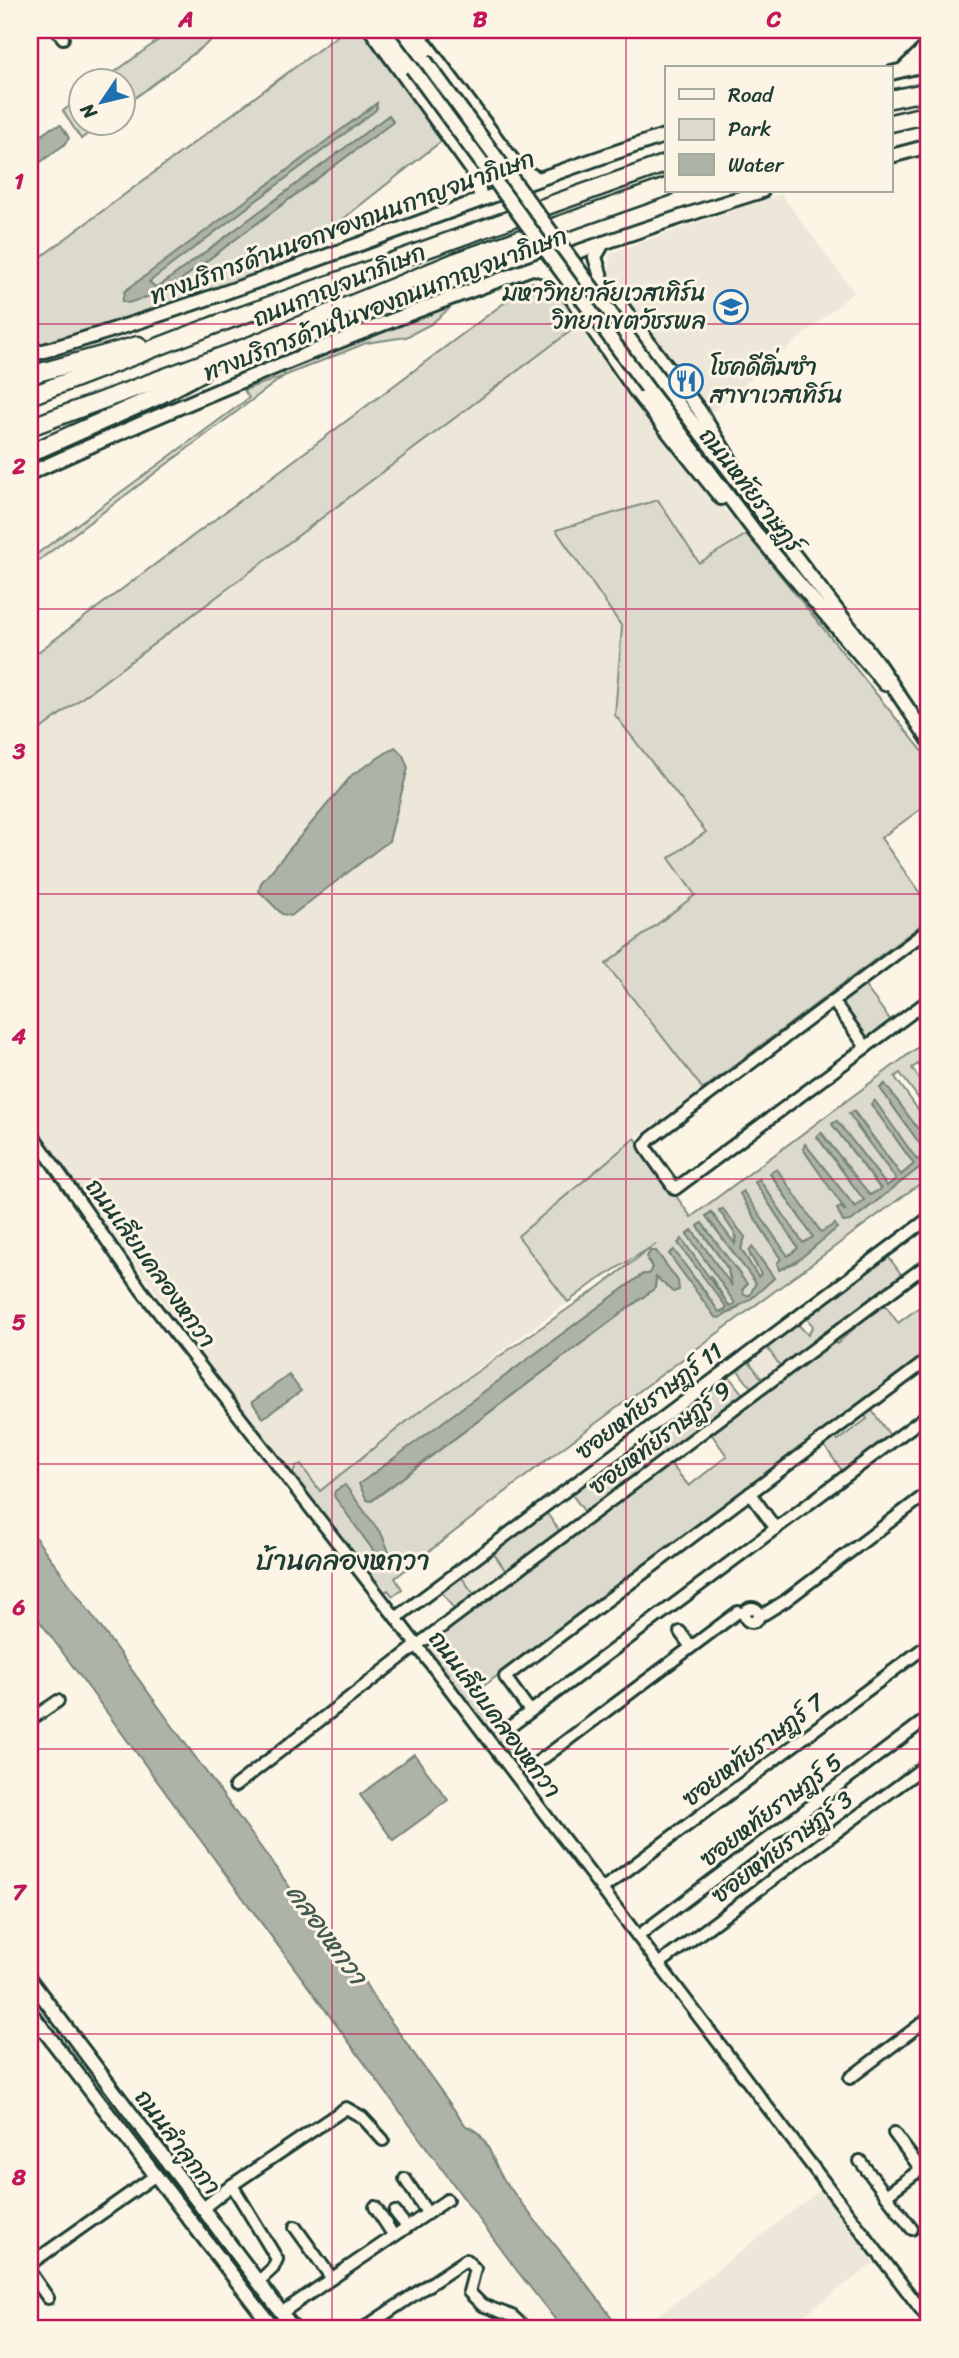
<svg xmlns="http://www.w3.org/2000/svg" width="959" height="2358" font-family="Sriracha,'Playpen Sans Thai',sans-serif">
<rect width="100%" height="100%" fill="#fcf5e5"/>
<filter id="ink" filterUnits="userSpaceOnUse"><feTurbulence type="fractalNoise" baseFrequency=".0143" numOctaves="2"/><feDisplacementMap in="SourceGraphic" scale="14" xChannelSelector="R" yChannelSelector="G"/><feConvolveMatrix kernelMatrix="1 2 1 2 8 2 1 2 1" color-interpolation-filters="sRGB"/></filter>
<g filter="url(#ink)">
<g fill="#ece7d8">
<path d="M781,194L854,292L706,417L608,285L610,253Z"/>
<path d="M580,324L700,483L747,534L699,564L557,530L622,627L615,715L706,832L695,895L607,964L703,1089L635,1138L519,1236L568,1302L416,1414L310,1499L30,1123V737Z"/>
<path d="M766,1346L781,1367L763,1381L747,1359Z"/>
<path d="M492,1551L508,1574L476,1597L460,1575Z"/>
<path d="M824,2187L880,2259L786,2328H642Z"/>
</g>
<g fill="#dcdacc" stroke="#7e8c80" stroke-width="2" fill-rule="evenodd">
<path d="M172,30H225L123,107L122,80H104Z"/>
<path d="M345,30H365L444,139L282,267L181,303L30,349V265ZM378,107L149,281L155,287L161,285L389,115L393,122L166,291H125Z"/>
<path d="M80,98V122L102,123L81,139L63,111Z"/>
<path d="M532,282L556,290L580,324L30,737V658Z"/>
<path d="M448,306L449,309L431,324L406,337L366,343L284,376L30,567V559L249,398L244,390L284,376L283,370Z"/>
<path d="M658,500L699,563L747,534L929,759V803L881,838L929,906V919L703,1089L606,964L695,895L669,858L706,832L615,715L622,627L556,530Z"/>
<path d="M861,981L895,1026L866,1047L833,1001Z"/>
<path d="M929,1039V1080L918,1064L912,1068L929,1093V1113L900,1073L895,1077L929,1125V1144L885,1084L880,1088L927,1154L917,1160L874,1101L871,1104L914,1164L901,1175L854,1111L857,1127L896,1179L887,1186L837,1121L832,1124L881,1190L870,1196L822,1133L817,1137L864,1200L855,1207L805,1144L847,1212L843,1210V1218L860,1214L929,1160V1177L553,1455L395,1578L402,1589L393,1596L388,1590L383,1593L292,1475L296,1466L301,1465L320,1491L416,1414L598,1288L656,1244L596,1281L568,1302L518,1236L635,1138L691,1217ZM770,1174L821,1232L819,1243L796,1262L781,1269V1259L745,1203L788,1256L798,1248L755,1182L759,1180L803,1243L813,1237ZM719,1211L745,1237L741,1249L758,1277L762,1274L750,1255L752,1247L774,1278L732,1312L716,1317L670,1254L700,1284L719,1312L727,1308L710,1275L730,1307L735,1303L687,1234L693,1231L731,1287L728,1269L698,1227L747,1284L742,1291L744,1295H751L756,1283L706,1216L711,1212L734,1245L735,1232ZM656,1251L678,1281L667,1286L656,1277L655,1288L372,1501L367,1500L360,1484L643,1274H649L652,1267L647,1260Z"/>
<path d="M887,1255L904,1278L753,1390L736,1368L747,1359L763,1380L781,1367L766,1346L797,1323L808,1335L813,1326L805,1316Z"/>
<path d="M929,1300V1353L473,1694L519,1755L511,1759L499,1747L425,1646L669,1462L689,1486L727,1456L710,1432L833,1341L837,1344L883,1302L898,1323Z"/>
<path d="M727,1374L745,1397L587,1515L570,1492Z"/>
<path d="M871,1409L891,1437L843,1472L823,1444L835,1435L838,1440L867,1419L864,1414Z"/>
<path d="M545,1511L562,1534L508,1574L492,1551Z"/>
<path d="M460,1575L476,1597L456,1612L440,1590Z"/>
</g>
<g fill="#aeb3a7" stroke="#758479" stroke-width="2">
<path d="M377,103L376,110L149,282L155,287L161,285L389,115L393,122L166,291L128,303L122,301L125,291Z"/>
<path d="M61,125L69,138L65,144L30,170V144L51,128Z"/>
<path d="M395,747L403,755L408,768L389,841L291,916L282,914L259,891L261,883L352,775Z"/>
<path d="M885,1084L929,1144V1160L851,1221L843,1222L837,1209L841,1207L846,1211L803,1149L805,1144L855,1207L864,1200L817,1136L821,1133L870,1195L881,1189L832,1124L837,1121L887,1186L896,1179L849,1114L853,1111L901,1175L914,1164L871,1104L875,1101L917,1160L927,1154L880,1088Z"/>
<path d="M777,1169L821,1232L835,1224L837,1228L796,1262L779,1270L777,1263L781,1259L740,1194L743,1191L788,1256L798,1248L755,1182L759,1179L803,1243L813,1237L770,1173Z"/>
<path d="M723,1209L745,1237L741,1249L758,1277L761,1274L749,1252L752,1247L774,1278L752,1298L719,1318L715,1317L669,1254L674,1250L719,1312L725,1311L727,1308L678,1243L682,1239L730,1307L735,1303L687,1234L692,1230L732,1286L728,1269L698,1226L702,1223L747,1284L742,1290L744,1295H750L756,1283L706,1216L711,1212L735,1244L737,1237L719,1210Z"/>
<path d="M650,1251H656L678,1281L679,1290L673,1292L656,1277L655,1288L371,1501L367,1500L359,1484L643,1274H649L652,1267L647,1257Z"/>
<path d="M289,1375L301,1391L263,1418L252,1402Z"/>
<path d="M345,1485L382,1535L393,1561L383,1564L334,1496L335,1491Z"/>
<path d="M30,1530L305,1908L317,1911L340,1941L374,1998L466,2126C487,2131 493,2163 502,2177C539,2229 583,2275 619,2328H562L515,2268L30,1608Z"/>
<path d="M414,1754L448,1800L393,1840L360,1795Z"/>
</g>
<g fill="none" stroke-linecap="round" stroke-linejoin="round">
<g stroke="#1f3d34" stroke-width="16">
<g id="minor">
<path d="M57,30L63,38"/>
<path d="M901,70L929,43"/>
<path d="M929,929L650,1139L645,1145L648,1151L675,1189L929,1000"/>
<path d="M833,1001L866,1047"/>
<path d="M30,1131L142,1291L396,1618L929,2320"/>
<path d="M750,1493L776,1529"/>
<circle cx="752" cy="1615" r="7"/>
<path d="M759,1613L764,1614L785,1601L929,1492"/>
<path d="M396,1618L929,1218"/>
<path d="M680,1632L691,1647"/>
<path d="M530,1711L505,1677L929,1359"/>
<path d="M30,1720L58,1701"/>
<path d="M507,1729L929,1414"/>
<path d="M530,1768L738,1612L745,1614"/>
<path d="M235,1786L416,1646L929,1263"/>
<path d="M602,1889L929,1644"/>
<path d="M638,1936L929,1717"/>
<path d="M659,1964L929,1763"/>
<path d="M850,2078L929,2018"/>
<path d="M928,2106L929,2107"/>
<path d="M894,2133L929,2180"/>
<path d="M860,2161L912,2229"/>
<path d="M405,2179L424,2208"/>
<path d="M886,2195L929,2163"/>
<path d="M375,2207L390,2230"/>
<path d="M202,2209L232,2185"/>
<path d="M395,2212L403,2222"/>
<path d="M295,2227L328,2273"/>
<path d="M30,2264L156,2175"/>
<path d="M30,2272L48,2298"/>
<path d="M258,2282L273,2268L277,2259L232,2185L346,2108L362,2117L383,2140"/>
<path d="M281,2313L447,2200"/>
<path d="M364,2328L466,2260L475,2269L469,2292L482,2305L512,2316L525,2328"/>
</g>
</g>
<g stroke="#1f3d34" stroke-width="18">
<g id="major">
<path d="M371,30L475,174L481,198"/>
<path d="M383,30L412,68"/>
<path d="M402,30L424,59"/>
<path d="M415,30L519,169L537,178"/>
<path d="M891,73L929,64"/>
<path d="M891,156L929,146"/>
<path d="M603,243L595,257L602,280L699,410L732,463"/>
<path d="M534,268L550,273L561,283L637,393L721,498"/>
<path d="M30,355C246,293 453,205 667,135"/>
<path d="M659,379L878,664L929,740"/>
<path d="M647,388L756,533L885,684"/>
<path d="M30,473C268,365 513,268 762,191"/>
<path d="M30,1980L293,2328"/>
<path d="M30,2012L273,2328"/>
</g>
</g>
<g stroke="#1f3d34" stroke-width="21">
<g id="highway">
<path d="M891,99L929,91"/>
<path d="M891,123L929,114"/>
<path d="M30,375L138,345"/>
<path d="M30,396L212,326L667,163"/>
<path d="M30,427L249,346L457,261L667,187"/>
<path d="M30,453L156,397L201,373"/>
</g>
</g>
<use href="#minor" stroke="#fcf5e5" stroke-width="10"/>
<use href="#major" stroke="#fcf5e5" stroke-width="12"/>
<use href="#highway" stroke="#fcf5e5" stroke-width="16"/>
<g stroke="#1f3d34" stroke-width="18" stroke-linecap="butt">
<g id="major-bridge">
<path d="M424,59L659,379"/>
<path d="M412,68L647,388"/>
</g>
</g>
<use href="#major-bridge" stroke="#fcf5e5" stroke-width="12"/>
</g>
</g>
<path fill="none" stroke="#c2185b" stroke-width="2" stroke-opacity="0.55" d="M332,30V2328M626,30V2328M30,324H929M30,609H929M30,894H929M30,1179H929M30,1464H929M30,1749H929M30,2034H929"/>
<defs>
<g id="university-ring" transform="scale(1.75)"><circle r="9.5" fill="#fcf5e5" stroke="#1f6fb2" stroke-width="1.5"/><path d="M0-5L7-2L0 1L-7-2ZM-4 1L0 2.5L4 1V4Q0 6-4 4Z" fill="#1f6fb2"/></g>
<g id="restaurant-ring" transform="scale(1.75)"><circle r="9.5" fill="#fcf5e5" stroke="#1f6fb2" stroke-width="1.5"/><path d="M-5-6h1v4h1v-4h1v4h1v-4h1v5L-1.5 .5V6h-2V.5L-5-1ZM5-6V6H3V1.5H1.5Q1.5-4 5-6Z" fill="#1f6fb2"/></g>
</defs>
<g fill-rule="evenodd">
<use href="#university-ring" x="731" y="307"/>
<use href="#restaurant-ring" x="686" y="381"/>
</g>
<g text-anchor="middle" stroke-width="6" stroke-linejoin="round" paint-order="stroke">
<g font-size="24" fill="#1f3d34" stroke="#fcf5e5">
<text transform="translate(342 227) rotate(-20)" y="8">ทางบริการด้านนอกของถนนกาญจนาภิเษก</text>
<text transform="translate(339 285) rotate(-22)" y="8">ถนนกาญจนาภิเษก</text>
<text transform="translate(385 304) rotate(-21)" y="8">ทางบริการด้านในของถนนกาญจนาภิเษก</text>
<text transform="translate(751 490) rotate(52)" y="8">ถนนหทัยราษฎร์</text>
<text transform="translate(151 1263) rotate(54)" y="8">ถนนเลียบคลองหกวา</text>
<text transform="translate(649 1401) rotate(-37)" y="8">ซอยหทัยราษฎร์ 11</text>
<text transform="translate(660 1438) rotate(-37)" y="8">ซอยหทัยราษฎร์ 9</text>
<text transform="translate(495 1714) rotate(53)" y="8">ถนนเลียบคลองหกวา</text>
<text transform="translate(753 1750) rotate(-37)" y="8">ซอยหทัยราษฎร์ 7</text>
<text transform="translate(771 1810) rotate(-37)" y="8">ซอยหทัยราษฎร์ 5</text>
<text transform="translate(782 1847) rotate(-37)" y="8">ซอยหทัยราษฎร์ 3</text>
<text transform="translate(178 2142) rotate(53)" y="8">ถนนลำลูกกา</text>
</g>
<g font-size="24" fill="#1f3d34" stroke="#fcf5e5" text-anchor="end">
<text x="706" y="301">มหาวิทยาลัยเวสเทิร์น<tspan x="706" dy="28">วิทยาเขตวัชรพล</tspan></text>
<text x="710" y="375" text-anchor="start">โชคดีติ่มซำ<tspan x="710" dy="28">สาขาเวสเทิร์น</tspan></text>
</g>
<g font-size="26" font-style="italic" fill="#435a51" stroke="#fcf5e5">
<text transform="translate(327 1934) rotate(54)" y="9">คลองหกวา</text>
</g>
<g font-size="28" fill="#1f3d34" stroke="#fcf5e5">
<text x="343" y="1570">บ้านคลองหกวา</text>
</g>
</g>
<rect width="959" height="2358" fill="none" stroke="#fcf5e5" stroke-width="77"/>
<rect x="665" y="66" width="228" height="126" fill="#fcf5e5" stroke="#a4ab9e" stroke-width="2"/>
<rect x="679" y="89" width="35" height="10" fill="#fcf5e5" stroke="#a4ab9e" stroke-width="2"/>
<text x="728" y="102" font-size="21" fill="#1f3d34">Road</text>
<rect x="679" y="119" width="35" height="21" fill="#dcdacc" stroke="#a4ab9e" stroke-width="2"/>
<text x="728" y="136" font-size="21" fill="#1f3d34">Park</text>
<rect x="679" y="154" width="35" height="21" fill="#aeb3a7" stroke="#a4ab9e" stroke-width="2"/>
<text x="728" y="172" font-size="21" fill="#1f3d34">Water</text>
<g transform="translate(102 102) rotate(235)"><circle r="33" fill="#fcf5e5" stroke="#a4ab9e" stroke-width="2"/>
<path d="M0-5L12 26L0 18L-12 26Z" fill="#1f6fb2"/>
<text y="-10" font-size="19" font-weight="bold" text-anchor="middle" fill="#1f3d34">N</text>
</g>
<rect x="38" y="38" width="882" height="2282" fill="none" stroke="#c2185b" stroke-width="2.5"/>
<g font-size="23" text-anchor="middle" font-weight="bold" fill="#c2185b">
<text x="186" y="27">A</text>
<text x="480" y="27">B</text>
<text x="774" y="27">C</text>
<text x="19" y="189">1</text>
<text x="19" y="474">2</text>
<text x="19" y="759">3</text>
<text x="19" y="1044">4</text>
<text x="19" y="1330">5</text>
<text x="19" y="1615">6</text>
<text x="19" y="1900">7</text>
<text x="19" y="2185">8</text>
</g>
</svg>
